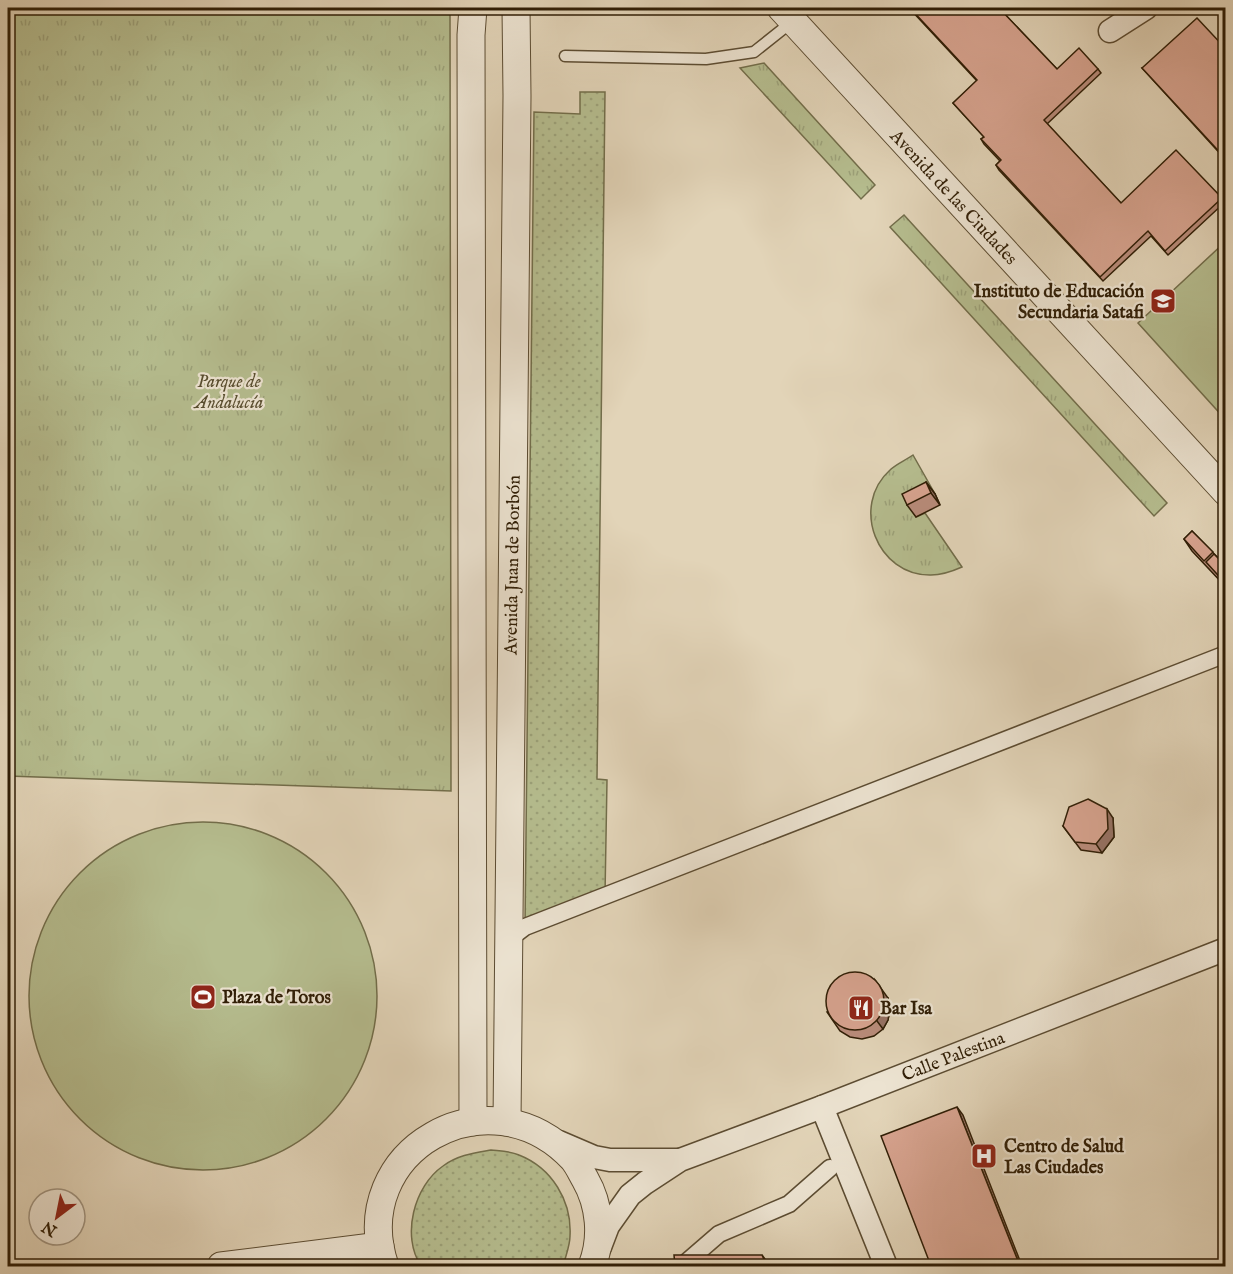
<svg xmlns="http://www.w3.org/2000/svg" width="1233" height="1274" font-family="'IM FELL English',serif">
<defs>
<pattern id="grass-tufts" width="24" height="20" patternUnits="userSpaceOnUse" patternTransform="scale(1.5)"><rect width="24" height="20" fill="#b5bc8e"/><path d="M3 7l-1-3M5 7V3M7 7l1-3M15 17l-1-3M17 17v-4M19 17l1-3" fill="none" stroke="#9ca179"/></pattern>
<pattern id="garden-dots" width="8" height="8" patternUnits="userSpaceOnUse" patternTransform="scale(1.5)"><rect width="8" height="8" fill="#b5bc8e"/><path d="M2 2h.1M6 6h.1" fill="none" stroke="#9ca179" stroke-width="1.8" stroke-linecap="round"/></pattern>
</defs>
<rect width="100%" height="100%" fill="#e2d4b8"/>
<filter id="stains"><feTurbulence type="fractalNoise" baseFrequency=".00333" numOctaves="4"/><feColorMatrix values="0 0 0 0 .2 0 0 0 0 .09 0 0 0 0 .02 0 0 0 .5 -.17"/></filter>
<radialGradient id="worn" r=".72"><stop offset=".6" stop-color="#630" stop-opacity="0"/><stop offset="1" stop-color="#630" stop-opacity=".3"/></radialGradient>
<g fill="url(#grass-tufts)" stroke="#726d4a" stroke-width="1.5">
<path d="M8,8H450L451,791L8,776Z"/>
<path d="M764,63L875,185L861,199L740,68Z"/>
<path d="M904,215L1167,503L1154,516L890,227Z"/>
<path d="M913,455L935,494L911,506L916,517L925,513L962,567C953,571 942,575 931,575C877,576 850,506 890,470C896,464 906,460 913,455Z"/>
</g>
<g fill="url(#garden-dots)" stroke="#726d4a" stroke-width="1.5">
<path d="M580,92H605L597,779L607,780L605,895L525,927L534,112L580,114Z"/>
<path d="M491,1150C500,1151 510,1151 519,1155C552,1168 572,1201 570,1236C570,1245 566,1255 564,1263L562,1266H421C401,1236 414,1186 443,1166C458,1155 474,1153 491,1150Z"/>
</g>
<g fill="#b5bc8e" stroke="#726d4a" stroke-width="1.5">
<path d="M1225,242V419L1138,323Z"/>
<circle cx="203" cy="996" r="174"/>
</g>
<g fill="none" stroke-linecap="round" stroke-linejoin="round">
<g stroke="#5c4c32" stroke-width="13">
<path id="service" d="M565,56L706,59L754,52L793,21"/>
</g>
<g stroke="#5c4c32" stroke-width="19">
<g id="pedestrian">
<path d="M508,940L525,927L1226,654"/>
<path d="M682,1266L719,1234L789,1204L830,1168"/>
</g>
</g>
<g stroke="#5c4c32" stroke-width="25">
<g id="minor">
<path d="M1110,31L1146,8"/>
<path d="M822,1107L886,1266"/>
<path d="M559,1142L594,1157L610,1160H679"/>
<path d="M600,1247L608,1226L630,1195L645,1183L680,1160L822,1107L1226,949"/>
</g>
</g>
<g stroke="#5c4c32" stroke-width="29">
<g id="tertiary">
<path d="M781,8L1226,492"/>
<path d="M473,1122L471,35L473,8"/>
<path d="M507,1122L517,96L516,8"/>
<path d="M221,1266L380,1246"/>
<path d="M385,1266C346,1151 489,1069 573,1159C578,1165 581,1172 585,1179C600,1205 603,1238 592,1266"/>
</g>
</g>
<use href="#service" stroke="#ece3d1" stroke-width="10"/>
<use href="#pedestrian" stroke="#ece3d1" stroke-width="16"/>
<use href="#minor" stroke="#ece3d1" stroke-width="22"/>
<use href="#tertiary" stroke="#ece3d1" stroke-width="27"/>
</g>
<g fill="#b98c7b" stroke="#301e06" stroke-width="1.5">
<path d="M909,8H999L1057,69H1098L1101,73L1047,124L1121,203L1222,198L1225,202L1168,255L1151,236L1103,281L999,170L996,165L1000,161L984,144L981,139L984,137L953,103L977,81Z"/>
<path d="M1226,49V160L1142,68Z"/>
<path d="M926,482L935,494L940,505L916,517L907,505Z"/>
<path d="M1192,531L1226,566V587L1192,551L1184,539Z"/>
<path d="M1113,818L1114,837L1102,853L1081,850L1063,826Z"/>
<path d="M888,998L890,1009L888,1020L883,1029L874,1036L862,1039L850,1037L840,1031L827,1012Z"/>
</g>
<g fill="#967264" stroke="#301e06" stroke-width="1.5">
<path d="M926,482L935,494L940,505L931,493Z"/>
<path d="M1107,809L1113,818L1114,837L1102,853L1096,844Z"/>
<path d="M875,980L888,998L890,1009L888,1020L883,1029L877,1021Z"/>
<path d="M957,1107L963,1115L1022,1266H1020Z"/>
<path d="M762,1255L770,1266H767Z"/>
</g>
<g fill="#d7a38f" stroke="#301e06" stroke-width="1.5">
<path d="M910,8H999L1057,69L1079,48L1098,69L1044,120L1121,203L1176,150L1222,198L1165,251L1148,231L1100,277L996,165L1001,160L981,139L984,137L953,103L977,80Z"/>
<path d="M1197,18L1226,49V159L1142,68Z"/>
<path d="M926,482L931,493L907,505L902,494Z"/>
<path d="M1192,531L1213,552L1204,561L1184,539Z"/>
<path d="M1214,554L1226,566V584L1206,562Z"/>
<path d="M1088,799L1107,809L1108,829L1096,844L1075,842L1063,826L1069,807Z"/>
<circle cx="855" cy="1001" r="29"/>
<path d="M957,1107L1020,1266H931L881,1136Z"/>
<path d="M674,1255H762L767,1266H675Z"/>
</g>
<defs>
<g id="school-square" transform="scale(1.35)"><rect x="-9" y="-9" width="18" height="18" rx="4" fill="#8f2418" stroke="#ece3d1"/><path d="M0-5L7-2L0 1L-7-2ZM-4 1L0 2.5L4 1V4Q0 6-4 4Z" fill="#fff"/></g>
<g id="stadium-square" transform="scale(1.35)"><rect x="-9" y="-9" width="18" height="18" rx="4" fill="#8f2418" stroke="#ece3d1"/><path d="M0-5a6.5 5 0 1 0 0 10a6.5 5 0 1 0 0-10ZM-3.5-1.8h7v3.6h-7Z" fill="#fff"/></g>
<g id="restaurant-square" transform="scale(1.35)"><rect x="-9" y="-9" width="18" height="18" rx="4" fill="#8f2418" stroke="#ece3d1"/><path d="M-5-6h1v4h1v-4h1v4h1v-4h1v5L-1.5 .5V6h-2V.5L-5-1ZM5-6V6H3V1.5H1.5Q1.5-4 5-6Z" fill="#fff"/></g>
<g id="hospital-square" transform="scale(1.35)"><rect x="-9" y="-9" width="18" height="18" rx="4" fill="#8f2418" stroke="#ece3d1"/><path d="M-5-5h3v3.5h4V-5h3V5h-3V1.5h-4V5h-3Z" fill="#fff"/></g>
</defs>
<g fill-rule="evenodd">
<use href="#school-square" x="1163" y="301"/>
<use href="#stadium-square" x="203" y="997"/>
<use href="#restaurant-square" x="861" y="1008"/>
<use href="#hospital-square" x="984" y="1156"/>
</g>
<g text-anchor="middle" stroke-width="4.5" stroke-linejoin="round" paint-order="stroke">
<g font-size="18" fill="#301e06" stroke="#ece3d1">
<text transform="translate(954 197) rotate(47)" y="6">Avenida de las Ciudades</text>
<text transform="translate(512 565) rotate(-89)" y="6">Avenida Juan de Borbón</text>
<text transform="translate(953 1056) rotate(-21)" y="6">Calle Palestina</text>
</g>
<g font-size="18" font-weight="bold" fill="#301e06" stroke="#ece3d1" text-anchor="start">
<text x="1144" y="297" text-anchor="end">Instituto de Educación<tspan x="1144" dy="21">Secundaria Satafi</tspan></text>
<text x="222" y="1003">Plaza de Toros</text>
<text x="880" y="1014">Bar Isa</text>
<text x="1004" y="1152">Centro de Salud<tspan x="1004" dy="21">Las Ciudades</tspan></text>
</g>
<g font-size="18" font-style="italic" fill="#584d2f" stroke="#ece3d1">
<text x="229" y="387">Parque de<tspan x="229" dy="21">Andalucía</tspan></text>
</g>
</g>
<rect width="1233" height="1274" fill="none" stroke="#e2d4b8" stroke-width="30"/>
<rect x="9" y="9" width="1215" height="1256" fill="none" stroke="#301e06" stroke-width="3"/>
<rect x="15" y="15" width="1203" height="1244" fill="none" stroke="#301e06" stroke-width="1.5"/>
<g transform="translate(57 1217) rotate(212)"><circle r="28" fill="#ece3d1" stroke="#a19480" stroke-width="1.5"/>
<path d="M0-4.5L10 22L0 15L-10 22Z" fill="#8f2418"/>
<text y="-9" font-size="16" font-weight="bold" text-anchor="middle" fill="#301e06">N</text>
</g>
<rect width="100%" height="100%" filter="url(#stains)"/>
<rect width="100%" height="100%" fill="url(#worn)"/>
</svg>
